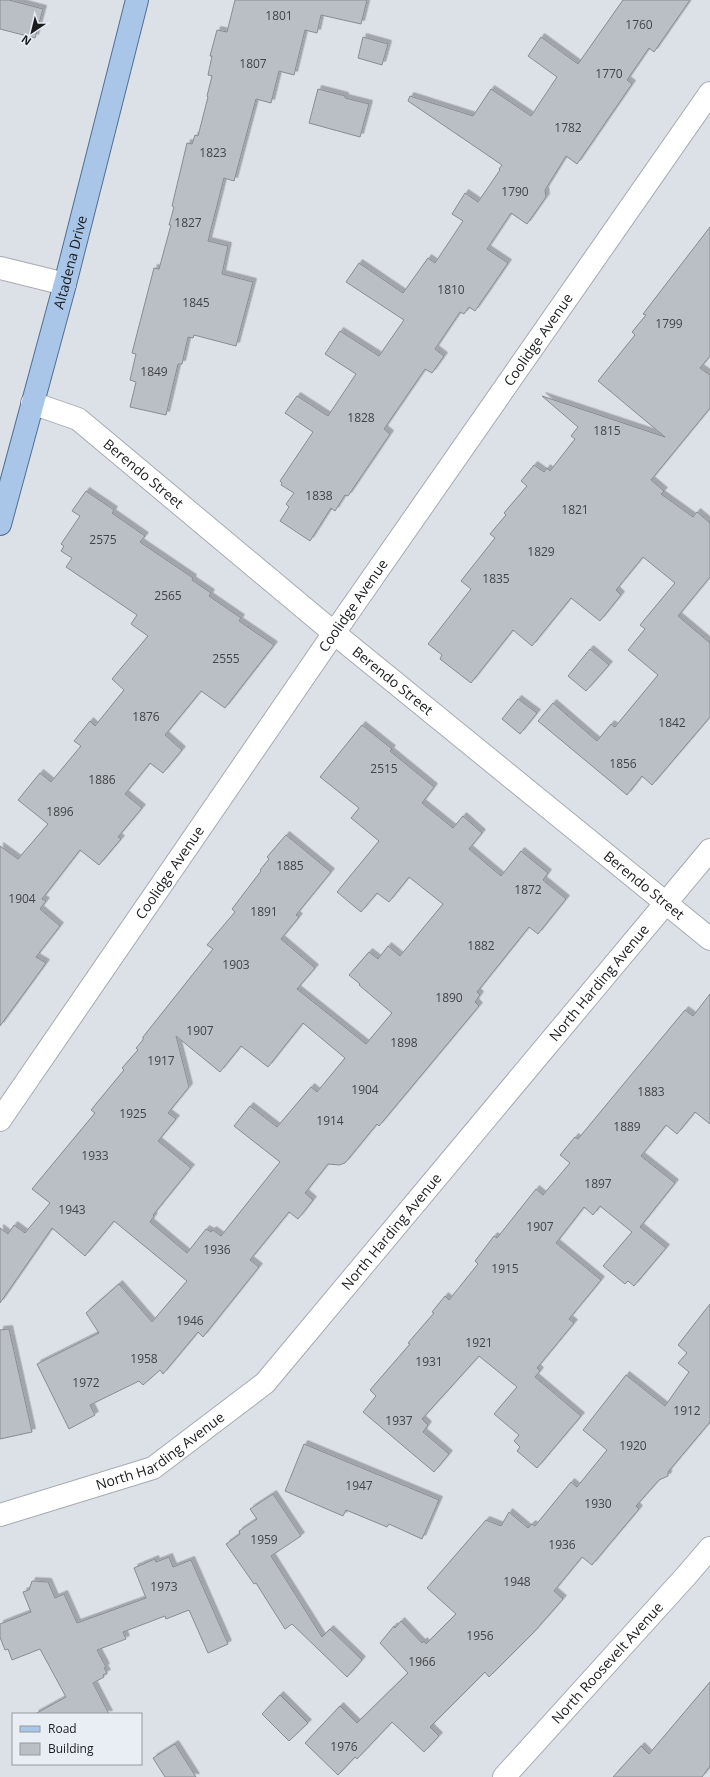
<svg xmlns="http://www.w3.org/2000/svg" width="710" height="1777" font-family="'Open Sans',sans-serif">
<defs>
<filter id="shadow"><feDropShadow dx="3.5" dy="-3.5" stdDeviation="0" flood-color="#0004"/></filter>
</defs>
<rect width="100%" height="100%" fill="#dce1e7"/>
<g fill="#babfc5" stroke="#888c92" fill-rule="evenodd" filter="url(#shadow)">
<path d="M0,0H9L43,9L35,38L0,29Z"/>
<path d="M235,0H367L361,24L321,15L317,33L305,30L294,75L279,71L271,103L256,99L234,181L224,178L208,241L228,246L222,274L253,282L236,346L194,335L193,338L188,337L182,364H178L166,415L130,407L136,382L130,380L136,354L132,353L154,268L159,269L171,225H169L174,207L172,206L187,143L192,144L195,135L198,136L208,97L207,96L212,76L208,75L212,56H210L217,30L227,32Z"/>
<path d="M623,0H690L654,52L649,48L627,80L632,84L577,164L566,156L545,190L546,197L527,224L511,213L487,249L508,263L475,311L469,307L464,314L460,312L435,349L444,356L432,373L425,369L384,429L390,434L348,496L345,495L335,511L331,508L310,541L280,521L289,507L286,504L294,493L281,485L282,483L280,481L313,432L285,413L297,396L328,416L356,374L325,354L340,331L379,356L404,320L346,282L359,263L403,293L428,258L435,263L463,221L452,214L465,193L478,202L500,170L499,169L502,165L408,101L410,96L473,116L491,89L531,116L557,77L528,56L541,37L578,64Z"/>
<path d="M363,37L388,44L382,65L358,58Z"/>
<path d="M318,89L345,96V98L369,104L360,137L309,123Z"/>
<path d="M710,227V356L700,368L710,375V408L651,480L664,491L661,494L693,517L697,512L710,523V577L678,616L710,643V717L652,785L642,776L627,795L538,721L553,703L597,741L611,724L615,727L658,675L628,650L645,629L640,625L675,583L643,557L616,590L621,595L600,621L571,598L532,646L513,630L471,683L440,659L442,655L428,644L471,589L461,581L495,538L490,534L506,515L504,513L527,486L521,481L534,465L544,472L547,468L550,471L575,439L571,436L578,427L542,396L665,437L598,381L635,335L632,332L646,315L643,314Z"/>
<path d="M86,491L114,510L112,513L145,536L140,542L193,578L192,580L211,593L209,596L241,618L239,621L274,645L225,708L201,691L165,735L182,750L163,773L150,763L125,794L142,808L118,837L121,839L99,865L80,850L42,899L46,901L40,909L60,926L36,957L46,963L0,1026V846L18,859L48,824L18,800L40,773L51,782L81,746L74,741L90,721L95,726L124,690L112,679L148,636L131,624L137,615L66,567L72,558L61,551L64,546L61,544L80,516L72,511Z"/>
<path d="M590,649L609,665L586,691L568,676Z"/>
<path d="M518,699L537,713L520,734L502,719Z"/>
<path d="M362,725L392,749L390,751L434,787L422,803L453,828L463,816L482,833L469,849L501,876L521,851L548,873L543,880L566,899L538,934L529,927L477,992L480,995L475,1002L479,1006L379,1126L377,1124L345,1163L339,1165L328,1164L305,1193L313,1200L298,1219L289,1212L250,1260L259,1267L203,1337L198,1332L163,1374L160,1370L143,1385L139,1381L90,1405L95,1415L69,1429L37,1364L99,1333L86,1313L119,1284L152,1322L187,1281L114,1221L85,1256L52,1228L0,1303V1228L8,1234L14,1225L25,1233L50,1203L32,1189L95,1113L91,1110L124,1070L122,1068L138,1050L136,1048L143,1040V1037L213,949L207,945L235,912L232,909L261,871L260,870L269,859L267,857L286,835L331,872L296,915L299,917L281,939L315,968L297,989L366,1044L392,1013L359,985L360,984L349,975L369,952L378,959L388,946L400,956L443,904L409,877L389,902L377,893L361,912L337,892L379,841L351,818L359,808L320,777ZM303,1023L345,1058L317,1092L311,1087L277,1127L250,1106L234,1126L280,1162L221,1236L213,1230L211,1232L206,1229L187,1253L150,1222L154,1216L153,1215L191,1168L158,1141L176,1119L168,1113L189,1087L176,1036L220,1072L241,1046L268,1067Z"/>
<path d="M710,994V1124L695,1112L677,1134L666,1125L641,1156L675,1183L640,1227L666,1248L634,1286L628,1281L625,1284L603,1266L632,1232L600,1206L593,1215L584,1207L556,1243L601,1280L569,1319L574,1323L537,1368L540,1371L535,1377L581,1416L537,1468L517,1451L520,1447L514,1441L519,1435L494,1414L517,1387L479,1356L422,1419L428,1425L423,1432L449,1454L434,1472L363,1412L376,1396L370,1390L410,1344L408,1343L434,1313L432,1312L445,1296L449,1300L478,1264L475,1261L494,1236L497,1238L536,1189L543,1195L570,1163L560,1155L575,1137L578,1139L685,1010L693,1016Z"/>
<path d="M710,1304V1422L668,1472V1476L659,1480L636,1506L639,1509L592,1565L582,1557L554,1591L563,1599L534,1632L489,1677L485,1672L430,1727L439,1736L424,1752L392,1722L357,1759L355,1757L338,1775L305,1743L340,1706L357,1723L408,1673L380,1643L394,1626L395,1628L401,1621L422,1643L424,1641L426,1644L456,1614L427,1588L486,1520L501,1526L509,1512L528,1528L532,1524L535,1526L571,1482L577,1487L607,1450L583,1430L626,1375L665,1406L689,1372L678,1363L687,1353L678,1345Z"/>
<path d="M9,1329L32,1432L0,1439V1330Z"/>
<path d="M304,1444L439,1500L422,1539L389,1524L387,1527L346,1510L343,1516L285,1491Z"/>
<path d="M273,1494L301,1536L271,1556L322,1637L330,1629L362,1660L347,1677L292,1624L285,1629L256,1583L254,1584L226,1544L240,1534L239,1531L257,1519L250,1509Z"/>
<path d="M169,1557L173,1567L191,1560L228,1644L208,1653L189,1610L166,1619L165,1616L123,1632L126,1639L97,1650L106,1667L104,1668L107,1673L103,1675L104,1677L93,1683L109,1714H35L66,1697L40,1649L12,1660L8,1649L5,1650L0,1637V1624L31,1612L23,1592L29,1590L32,1581L48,1582L55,1598L64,1594L77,1623L146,1598L134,1568L155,1559L156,1562Z"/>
<path d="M710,1682V1766L702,1777H613L641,1746L649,1754Z"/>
<path d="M280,1695L308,1723L289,1741L262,1714Z"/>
<path d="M175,1744L196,1777H165L153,1758Z"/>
</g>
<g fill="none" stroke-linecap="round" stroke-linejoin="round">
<g stroke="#a6aab1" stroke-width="24">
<g id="minor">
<path d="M0,268L65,284"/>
<path id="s1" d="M32,403L78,419L334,633L710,939"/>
<path id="s2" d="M0,1120L334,633L710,93"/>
<path id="s3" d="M0,1515L153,1468L265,1383L710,850"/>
<path id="s4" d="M504,1777L686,1576L710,1548"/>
</g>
</g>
<g stroke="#517096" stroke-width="24">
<g id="major">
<path id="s5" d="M0,524L65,284L137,0"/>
</g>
</g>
<use href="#minor" stroke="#fff" stroke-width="22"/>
<use href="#major" stroke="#a9c5e7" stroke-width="22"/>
</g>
<g text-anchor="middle" stroke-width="4" stroke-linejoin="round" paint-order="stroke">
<g font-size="12" fill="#424548">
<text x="279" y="20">1801</text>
<text x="639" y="29">1760</text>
<text x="253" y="68">1807</text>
<text x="609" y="78">1770</text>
<text x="568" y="132">1782</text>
<text x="213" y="157">1823</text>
<text x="515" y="196">1790</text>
<text x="188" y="227">1827</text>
<text x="451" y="294">1810</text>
<text x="196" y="307">1845</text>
<text x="669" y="328">1799</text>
<text x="154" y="376">1849</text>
<text x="361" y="422">1828</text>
<text x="607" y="435">1815</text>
<text x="319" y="500">1838</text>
<text x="575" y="514">1821</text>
<text x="103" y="544">2575</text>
<text x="541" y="556">1829</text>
<text x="496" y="583">1835</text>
<text x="168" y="600">2565</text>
<text x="226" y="663">2555</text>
<text x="146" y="721">1876</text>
<text x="672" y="727">1842</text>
<text x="623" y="768">1856</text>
<text x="384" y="773">2515</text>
<text x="102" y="784">1886</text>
<text x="60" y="816">1896</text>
<text x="290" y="870">1885</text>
<text x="528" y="894">1872</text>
<text x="22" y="903">1904</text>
<text x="264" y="916">1891</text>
<text x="481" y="950">1882</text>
<text x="236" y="969">1903</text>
<text x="449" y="1002">1890</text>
<text x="200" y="1035">1907</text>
<text x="404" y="1047">1898</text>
<text x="161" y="1065">1917</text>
<text x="365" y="1094">1904</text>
<text x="651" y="1096">1883</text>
<text x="133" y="1118">1925</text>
<text x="330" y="1125">1914</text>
<text x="627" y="1131">1889</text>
<text x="95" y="1160">1933</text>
<text x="598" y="1188">1897</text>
<text x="72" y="1214">1943</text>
<text x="540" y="1231">1907</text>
<text x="217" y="1254">1936</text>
<text x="505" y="1273">1915</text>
<text x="190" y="1325">1946</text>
<text x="479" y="1347">1921</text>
<text x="144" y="1363">1958</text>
<text x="429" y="1366">1931</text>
<text x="86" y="1387">1972</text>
<text x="687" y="1415">1912</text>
<text x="399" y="1425">1937</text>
<text x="633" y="1450">1920</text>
<text x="359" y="1490">1947</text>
<text x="598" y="1508">1930</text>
<text x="264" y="1544">1959</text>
<text x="562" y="1549">1936</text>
<text x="517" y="1586">1948</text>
<text x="164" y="1591">1973</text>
<text x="480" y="1640">1956</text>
<text x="422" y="1666">1966</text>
<text x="344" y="1751">1976</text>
</g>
<g font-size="14" fill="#1a1c1e" stroke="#e9eef5">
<text dy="5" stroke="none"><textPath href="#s5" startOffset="271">Altadena Drive</textPath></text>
<text dy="5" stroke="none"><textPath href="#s2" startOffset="948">Coolidge Avenue</textPath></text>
<text dy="5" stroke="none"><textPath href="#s1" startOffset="134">Berendo Street</textPath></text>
<text dy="5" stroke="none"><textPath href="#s2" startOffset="624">Coolidge Avenue</textPath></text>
<text dy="5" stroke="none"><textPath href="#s1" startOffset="458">Berendo Street</textPath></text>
<text dy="5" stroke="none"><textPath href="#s2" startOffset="300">Coolidge Avenue</textPath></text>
<text dy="5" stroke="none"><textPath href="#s1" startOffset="782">Berendo Street</textPath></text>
<text dy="5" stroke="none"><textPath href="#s3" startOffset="822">North Harding Avenue</textPath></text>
<text dy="5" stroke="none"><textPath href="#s3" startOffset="498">North Harding Avenue</textPath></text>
<text dy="5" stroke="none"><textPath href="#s3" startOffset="174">North Harding Avenue</textPath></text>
<text dy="5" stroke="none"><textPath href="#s4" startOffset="154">North Roosevelt Avenue</textPath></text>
</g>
</g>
<rect x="12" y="1713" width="130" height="52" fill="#e9eef5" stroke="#969a9f"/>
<rect x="20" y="1726" width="20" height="6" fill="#a9c5e7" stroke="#969a9f"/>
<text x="48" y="1733" font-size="12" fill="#1a1c1e">Road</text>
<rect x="20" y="1743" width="20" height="12" fill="#babfc5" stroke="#969a9f"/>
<text x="48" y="1753" font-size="12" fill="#1a1c1e">Building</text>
<g transform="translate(32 32) rotate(215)" stroke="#e9eef5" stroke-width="3" paint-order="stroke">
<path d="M0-3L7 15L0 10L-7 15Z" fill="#1a1c1e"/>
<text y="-6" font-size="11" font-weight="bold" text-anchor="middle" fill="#1a1c1e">N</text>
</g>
</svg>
